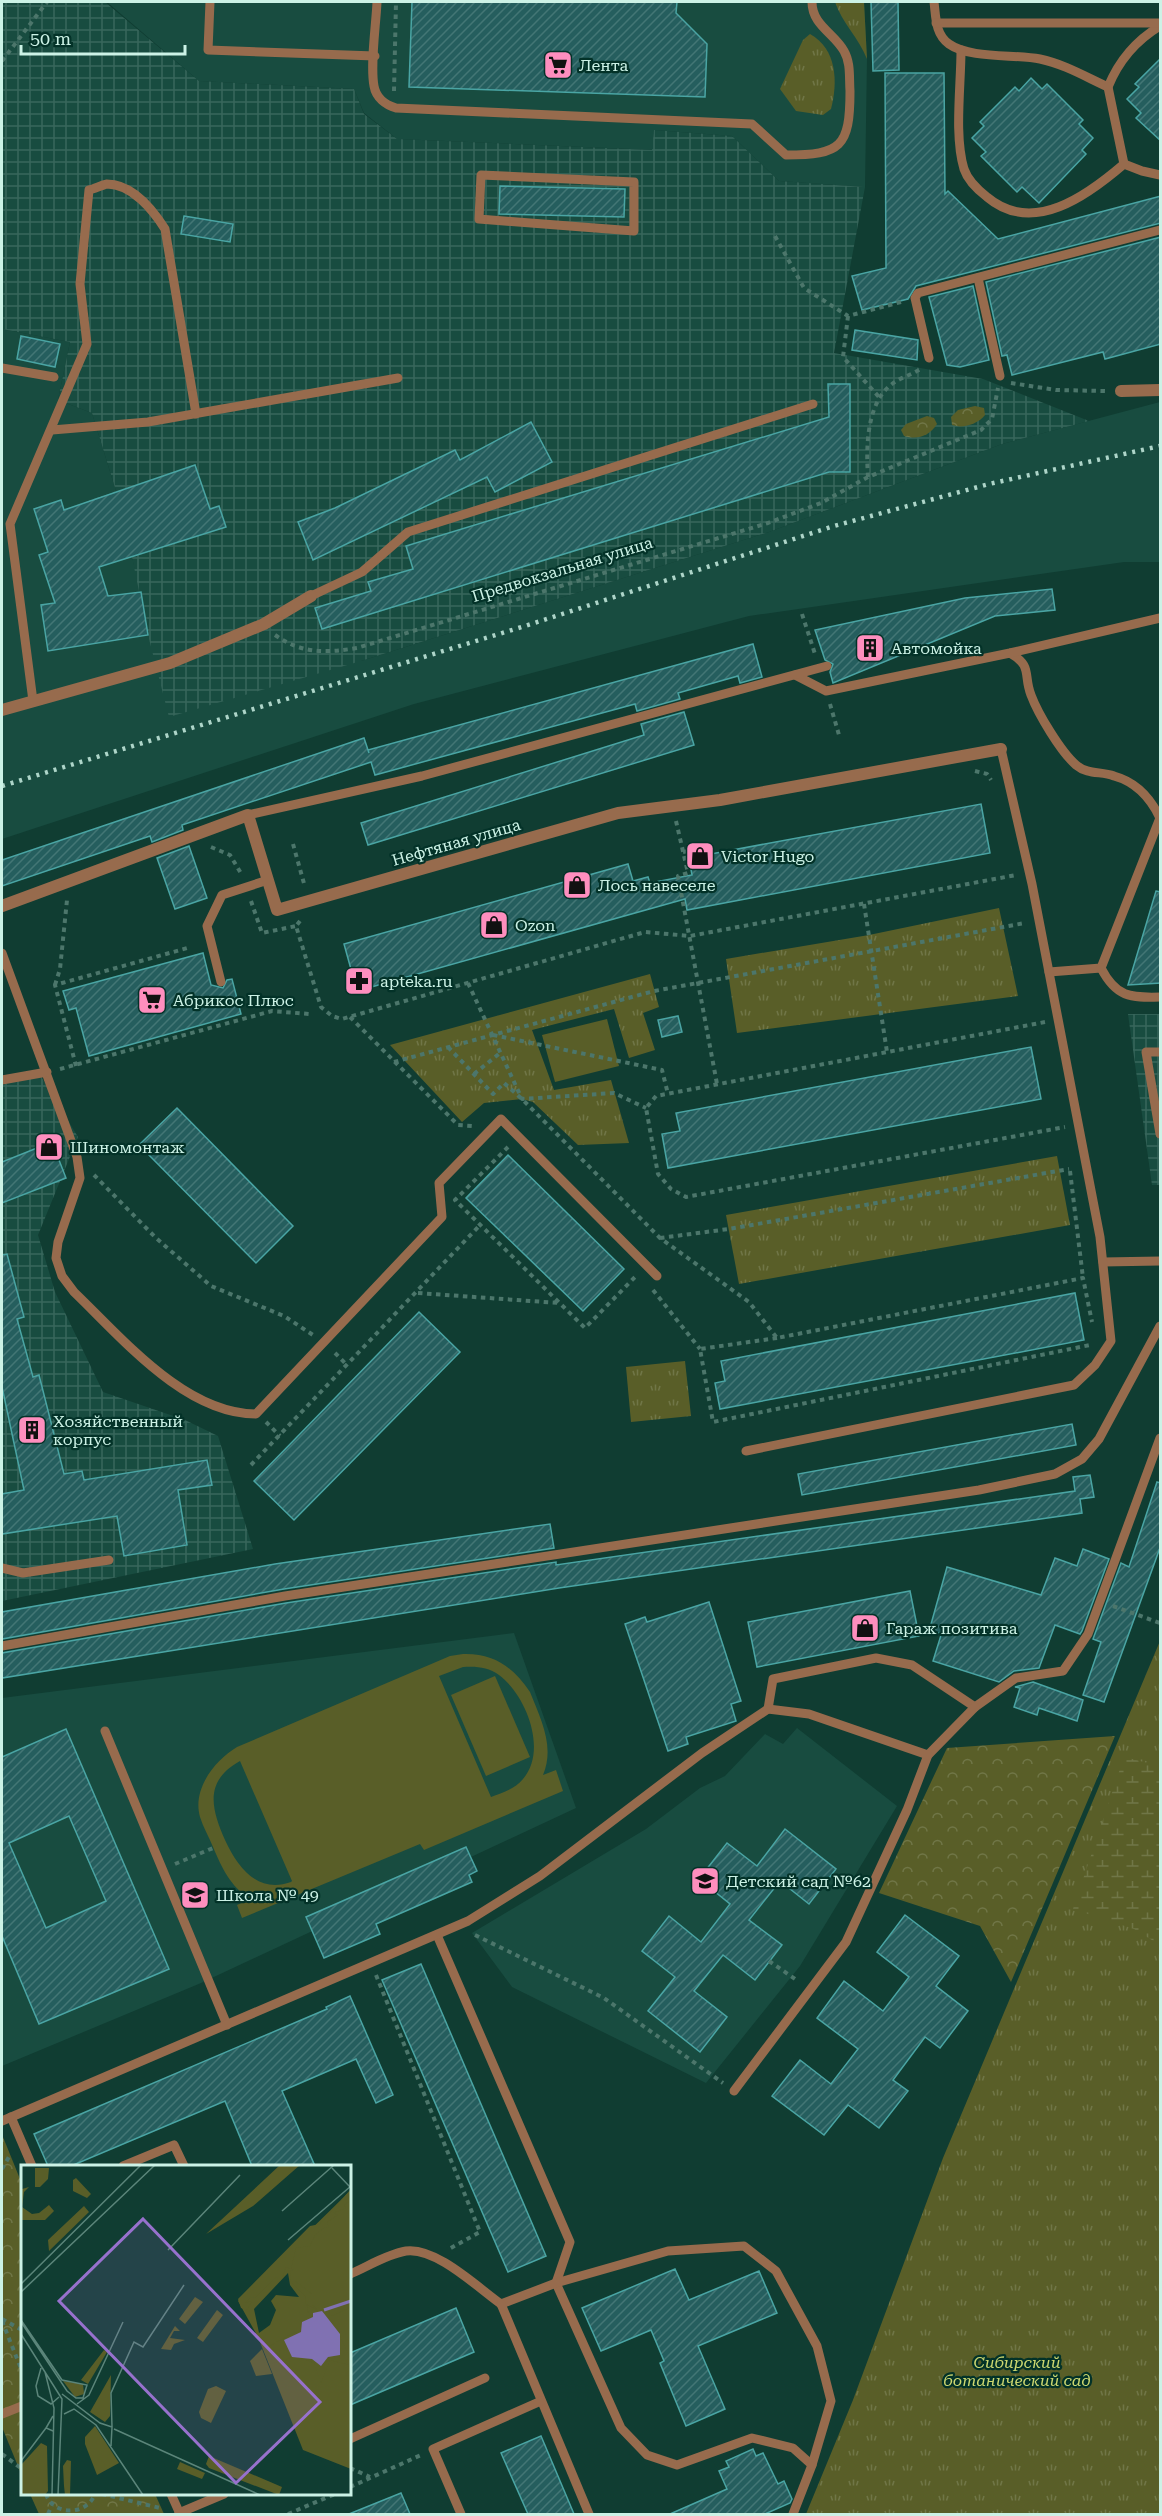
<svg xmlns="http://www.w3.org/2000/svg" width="1162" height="2516" font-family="'Roboto Serif',serif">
<defs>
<pattern id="industrial-grid" width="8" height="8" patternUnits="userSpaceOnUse" patternTransform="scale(1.5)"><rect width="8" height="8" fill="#184c40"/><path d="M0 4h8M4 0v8" fill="none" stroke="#38665c"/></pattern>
<pattern id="grass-tufts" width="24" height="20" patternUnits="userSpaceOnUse" patternTransform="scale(1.5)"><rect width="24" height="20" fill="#595e28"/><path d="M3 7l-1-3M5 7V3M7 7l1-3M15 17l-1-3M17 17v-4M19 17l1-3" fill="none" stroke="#707647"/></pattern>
<pattern id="forest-crowns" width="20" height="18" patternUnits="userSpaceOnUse" patternTransform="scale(1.5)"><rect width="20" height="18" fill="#595e28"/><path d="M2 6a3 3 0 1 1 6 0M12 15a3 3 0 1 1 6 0" fill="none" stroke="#707647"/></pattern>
<pattern id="wetland-marsh" width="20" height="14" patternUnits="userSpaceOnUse" patternTransform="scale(1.5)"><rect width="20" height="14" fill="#595e28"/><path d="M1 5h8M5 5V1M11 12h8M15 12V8" fill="none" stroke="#707647"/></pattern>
<pattern id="building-hatch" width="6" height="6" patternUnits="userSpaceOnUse" patternTransform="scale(1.5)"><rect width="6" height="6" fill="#255e5e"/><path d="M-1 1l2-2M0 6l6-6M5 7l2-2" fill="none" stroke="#437675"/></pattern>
</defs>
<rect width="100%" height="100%" fill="#103d32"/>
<g fill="#184c40">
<path d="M107,2H412L409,86L705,97L706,45L676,13L677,2H864L867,59L865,187L779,181L732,136L654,130L653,150L397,139L364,113L354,89L199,81Z"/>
<path d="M2,329L70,342L58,400L92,413L116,491L80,504L132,557L141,592L361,661L769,532L1002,444L1160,402V562H1124L749,616L414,704L2,839Z"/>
<path d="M514,1633L576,1808L201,1983L2,2066V1698Z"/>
<path d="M797,1728L897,1806L800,1966L706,2083L512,1987L472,1933L646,1829L700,1788L725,1776L765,1734L783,1744Z"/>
</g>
<g fill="url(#industrial-grid)">
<path d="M2,2H105L199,81L354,89L364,114L397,139L652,150L654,130L732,136L779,181L865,187L834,353L983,379L1089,421L1002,444L769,532L361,661L169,717L148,635L132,557L99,567L79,504L116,491L92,413L58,400L70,342L2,329Z"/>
<path d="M1128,1014H1160V1185H1152Z"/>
<path d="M39,1073L78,1137L38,1235L55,1292L103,1392L185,1420L218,1436L253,1549L2,1601V1085Z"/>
</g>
<g fill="url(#grass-tufts)">
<path d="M835,2H864L867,59C859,38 842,23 835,2Z"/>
<path d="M810,34C837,49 838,82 831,109L823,115L796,111L780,89L803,40Z"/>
<path d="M999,908L1018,996L737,1033L726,959L869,935Z"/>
<path d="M650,974L659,1007L643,1013L655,1050L629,1058L614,1009L532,1030L554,1090L611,1080L629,1143L578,1145L533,1102L522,1099L484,1103L462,1122L390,1045Z"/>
<path d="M1057,1156L1070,1225L739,1284L726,1215Z"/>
<path d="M685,1361L691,1416L631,1422L626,1367Z"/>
<path d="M1160,1641V2514H806L853,2400L943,2158Z"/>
</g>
<g fill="url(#forest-crowns)">
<path d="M975,406L984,408L985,415C978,424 963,429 952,425L951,417L958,410Z"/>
<path d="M927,416L934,418L937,424C929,436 918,440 904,436L901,430L906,424Z"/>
<path d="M1115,1736L1011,1982L980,1926L879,1893L947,1748Z"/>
<path d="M3,2137L22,2184V2476L2,2427Z"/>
<path d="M30,2494H155L164,2514H39Z"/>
</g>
<path fill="url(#wetland-marsh)" d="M1124,1757L1160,1766V1945L1134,1929L1073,1909Z"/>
<g fill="#595e28" fill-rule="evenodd">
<path d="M607,1019L619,1066L555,1082L542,1035Z"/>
<path d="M463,1654C494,1653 513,1667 530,1692C541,1720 555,1746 543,1775L556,1770L563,1791L424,1850L420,1844L242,1918L237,1905L250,1899C230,1886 222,1868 213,1847C209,1837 203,1827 200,1817C192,1789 215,1760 237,1747L450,1656ZM463,1667C476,1666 488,1667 499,1675C526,1695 548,1750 523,1779C515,1789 502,1793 491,1797L439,1676ZM240,1761L292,1881L291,1882C258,1894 238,1868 225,1840C211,1808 204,1781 240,1761Z"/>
<path d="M495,1676L530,1757L486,1776L451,1695Z"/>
</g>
<g fill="url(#building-hatch)" stroke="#4aa5a4" stroke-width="1.5" fill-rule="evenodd">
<path d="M412,2H677L676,13L707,44L705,97L409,87Z"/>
<path d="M871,2H898L899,70L873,71Z"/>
<path d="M1161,58V141L1136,118L1141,113L1127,99L1139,87L1135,84Z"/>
<path d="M885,73H944L945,194L948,191L998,239L1161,196V223L916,286L908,299L862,310L852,276L886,268Z"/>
<path d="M1031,78L1042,89L1047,84L1083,120L1079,124L1093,138L1082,150L1086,154L1039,203L1022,187L1017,192L981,156L986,152L972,138L984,126L980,122L1015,87L1019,91Z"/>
<path d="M500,186L625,189L624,217L499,214Z"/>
<path d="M184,216L233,224L230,242L181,234Z"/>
<path d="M1161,237V344L1105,359L1103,352L1012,375L1007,355L1002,356L986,282Z"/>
<path d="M973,286L989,360L960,367L947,365L929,297Z"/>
<path d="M855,330L918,340L917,360L852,350Z"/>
<path d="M21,336L60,344L55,367L17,359Z"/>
<path d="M828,384H850V472H829L322,629L315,608L371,591L368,582L413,569L406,546L829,417Z"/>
<path d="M531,422L552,462L495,492L487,477L313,560L298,522L335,508L455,450L460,460Z"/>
<path d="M195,465L210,509L219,506L226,527L99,567L108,596L141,592L148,635L48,651L41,605L55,603L39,555L48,552L34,509L61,500L64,510Z"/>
<path d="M1052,589L1055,610L995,616L833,683L830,672L833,664L825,660L815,630L965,598Z"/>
<path d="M753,644L762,677L740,683L738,676L678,693L680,699L637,711L635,704L375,775L371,762L182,825L183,830L152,842L150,836L2,886V860L364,738L369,753L368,750Z"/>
<path d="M684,712L694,745L368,845L361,823L644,735L641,724Z"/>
<path d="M981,804L990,853L687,910L685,899L357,991L344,944L628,864L633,881L648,877L650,883L692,875L689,858Z"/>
<path d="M189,846L207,898L175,909L157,858Z"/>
<path d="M1156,891L1161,892V983L1128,985Z"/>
<path d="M203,953L211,985L223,988L227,980L232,979L241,1014L89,1056L76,1008L69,1010L63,991Z"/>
<path d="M678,1016L682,1032L662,1037L658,1020Z"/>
<path d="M1031,1047L1041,1099L668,1168L662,1134L680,1131L676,1113Z"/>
<path d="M177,1108L293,1226L256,1263L139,1145Z"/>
<path d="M52,1142L66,1178L2,1203V1162Z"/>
<path d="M508,1155L624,1269L583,1311L466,1198Z"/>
<path d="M7,1254L24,1317L17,1319L33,1377L39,1375L64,1474L82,1471L84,1480L207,1460L212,1485L178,1490L187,1545L124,1556L117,1516L2,1534V1494L24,1490L2,1387V1255Z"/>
<path d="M1075,1293L1084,1340L720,1409L715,1383L725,1381L721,1361Z"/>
<path d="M419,1312L460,1352L294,1520L254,1481Z"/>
<path d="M1072,1424L1076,1445L802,1495L798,1474Z"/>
<path d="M1090,1475L1094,1497L1080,1499L1082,1513L559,1588L2,1678V1653L286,1603L556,1562V1565L1075,1491L1073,1477Z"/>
<path d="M1157,1482L1161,1483V1545L1104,1702L1083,1695L1101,1642L1093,1639L1121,1563L1129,1567Z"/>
<path d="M550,1524L554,1548L284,1589L2,1639V1612L275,1564Z"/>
<path d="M1083,1549L1109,1559L1082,1631L1080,1634L1055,1625L1039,1668L1014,1671L999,1682L933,1661L942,1632L928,1635L947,1567L1041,1595L1055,1558L1077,1566Z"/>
<path d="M910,1591L919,1636L757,1667L748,1622Z"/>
<path d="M709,1602L741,1701L731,1704L736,1721L686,1737L688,1744L668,1751L625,1624L645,1617L647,1622Z"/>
<path d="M1033,1682L1083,1700L1077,1721L1039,1708L1037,1715L1014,1707L1020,1688L1015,1687Z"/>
<path d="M66,1729L169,1969L39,2024L2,1936V1757ZM69,1816L106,1901L46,1928L9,1843Z"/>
<path d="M785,1829L836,1869L809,1904L780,1881L749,1920L782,1945L755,1980L723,1955L694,1991L727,2017L700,2052L648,2011L675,1977L642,1951L669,1916L701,1942L730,1904L699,1879L727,1843L757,1866Z"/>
<path d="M466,1847L477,1871L469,1875L472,1882L376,1924L380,1934L324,1958L306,1917Z"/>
<path d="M905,1915L959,1956L936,1986L968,2011L940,2048L925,2037L893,2080L908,2091L879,2128L848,2105L824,2135L772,2096L800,2060L831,2084L858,2049L817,2018L844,1981L883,2011L909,1977L877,1952Z"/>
<path d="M421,1964L546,2256L508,2272L382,1980Z"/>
<path d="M350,1996L393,2095L376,2103L356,2059L282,2091L315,2166H252L225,2101L71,2166H48L34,2134L327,2009L326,2007Z"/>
<path d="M675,2269L689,2300L759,2271L777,2313L698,2346L725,2409L686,2426L660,2363L664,2361L651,2330L601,2351L582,2308Z"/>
<path d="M456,2308L474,2352L350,2405V2353Z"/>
<path d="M541,2436L574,2514H528L501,2453Z"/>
<path d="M753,2449L756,2456L763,2453L778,2484L784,2481L792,2499L790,2503L765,2514H670L727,2489L719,2471L729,2467L726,2461Z"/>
<path d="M401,2493L410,2514H349Z"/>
</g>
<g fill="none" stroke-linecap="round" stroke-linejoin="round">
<g stroke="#4c766b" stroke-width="4" stroke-dasharray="4.5 4.5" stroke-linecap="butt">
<path d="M2,61L47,2"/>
<path d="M394,91L396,2"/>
<path d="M775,236L804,288L848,316L901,302"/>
<path d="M848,316L843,357L879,397"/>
<path d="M1011,383L1056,390L1105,391"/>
<path d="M868,477C866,449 866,403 892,384C901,377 912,375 922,368"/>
<path d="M802,614L815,654"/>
<path d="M275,635C302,654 326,653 357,648L768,523L821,503L868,477L981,430L992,419L998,388"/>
<path d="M830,704L839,735"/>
<path d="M975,771L987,774L991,780"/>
<path d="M676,821L688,873L678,876L717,1084"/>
<path d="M293,844L305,887"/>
<path d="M211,847L230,855L242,875"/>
<path d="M683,852L699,849L700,856"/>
<path d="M251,901L262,933L296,926"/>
<path d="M864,904L887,1052"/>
<path d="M300,921L296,926L321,1007L332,1016L342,1019L645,932L690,936L1016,875"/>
<path d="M468,983L522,1099L614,1093L646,1108"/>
<path d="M55,985L60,969L67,900"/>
<path d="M350,1017L458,1125L472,1126"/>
<path d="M1045,1022L656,1096L646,1108L658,1174L671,1189L686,1197L1065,1127"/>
<path d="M493,1035L662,1070L668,1094"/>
<path d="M448,1047L493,1094L504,1083L522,1099L660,1238L749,1302L777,1338L1083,1278L1092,1322"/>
<path d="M394,1062L654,991L1025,923"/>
<path d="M76,1066L55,985L191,947"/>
<path d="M60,1069L272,1011L309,1014"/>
<path d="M474,1074L500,1053"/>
<path d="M508,1147L455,1200L585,1328L637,1275"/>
<path d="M1070,1171L1083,1278"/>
<path d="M94,1175L156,1238L211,1286L284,1316L313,1335"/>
<path d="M660,1238L729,1229L1069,1169"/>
<path d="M653,1290L700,1349"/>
<path d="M418,1293L559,1303"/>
<path d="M777,1338L700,1349L713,1422L1090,1345"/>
<path d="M335,1353L347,1365"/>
<path d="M266,1422L280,1436"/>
<path d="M251,1465L480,1225"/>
<path d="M1113,1606L1160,1623"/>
<path d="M175,1864L213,1848"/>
<path d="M475,1935L604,1998L723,2083"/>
<path d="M769,1961L798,1981"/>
<path d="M376,1975L480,2232L449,2249"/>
<path d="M2,2169L10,2155"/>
<path d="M2,2319L22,2330"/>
<path d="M2,2321L22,2371"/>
<path d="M2,2454L22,2469"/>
<path d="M350,2468L370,2477"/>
<path d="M350,2487L421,2455"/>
<path d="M46,2494C53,2516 87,2516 95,2494"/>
<path d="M102,2494L160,2508"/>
<path d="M48,2514L52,2505"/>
<path d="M288,2514L335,2494"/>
</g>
<g stroke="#976b4d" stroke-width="9">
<path d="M210,2L208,50L375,56"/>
<path d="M377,2C376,25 370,65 374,86C376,98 386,105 396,108L752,124L786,155C841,155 850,147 850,91C849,78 851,63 844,51C834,33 812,25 812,2"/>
<path d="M934,2C936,17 935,34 949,44C970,59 1014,54 1040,59C1064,64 1086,77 1108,87C1119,60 1135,41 1160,26"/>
<path d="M936,23H1160"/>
<path d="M961,50C961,86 954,136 964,169C968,181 978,190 987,197C1033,236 1088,195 1124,164L1142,171L1160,175"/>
<path d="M1108,87L1124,164"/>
<path d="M481,175L634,182V231L479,219Z"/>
<path d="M978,278L1000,376"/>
<path d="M929,358L915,298L918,293L1160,230"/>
<path d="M2,368L54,377"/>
<path d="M52,430L148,422L398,378"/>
<path d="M311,596L362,572L408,532L813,404"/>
<path d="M1010,653C1033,666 1023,675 1031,695C1038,714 1061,752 1076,765C1088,775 1101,771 1114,776C1136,782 1151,799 1160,818L1101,968L1049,972"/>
<path d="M795,675L826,691L1010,653L1160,618"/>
<path d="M33,701L10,524L87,344L80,284L89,190C94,189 102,185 107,184C132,184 153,210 165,229L196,414"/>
<path d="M248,815L422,776L827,666"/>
<path d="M2,953L77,1157L80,1178L58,1242L56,1258L62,1276L74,1292C122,1338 185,1414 256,1414L442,1217L439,1183L501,1119L657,1276"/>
<path d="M1101,968C1116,997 1130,998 1160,997"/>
<path d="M221,982L207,926L222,895L268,880"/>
<path d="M1160,1052H1146L1160,1134"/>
<path d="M2,1080L47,1072"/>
<path d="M1103,1262L1160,1261"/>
<path d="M746,1451L1074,1385L1095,1365L1111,1341L1100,1237L1032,884L1001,749"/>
<path d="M2,1568L23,1573L109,1560"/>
<path d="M2,1646L285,1596L979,1490L1055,1474L1082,1459L1099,1439L1160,1326"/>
<path d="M768,1709L773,1679L876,1658L912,1665L975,1707L1016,1678L1063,1671L1088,1634L1160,1438"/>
<path d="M105,1731L227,2025"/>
<path d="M437,1935L570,2242L556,2283L621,2428L647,2455L677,2465L752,2438L793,2448L812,2465L793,2514"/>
<path d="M734,2091L846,1942L907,1810L928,1755L975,1707"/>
<path d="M11,2117L32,2166"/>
<path d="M2,2121L468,1921L540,1876L702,1753L768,1709L809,1714L928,1755"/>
<path d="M123,2166L174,2145L184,2166"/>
<path d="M350,2274C367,2267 387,2254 406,2251C436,2247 477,2287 501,2304L556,2283L668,2251L744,2246L776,2271L817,2346L831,2401L812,2465"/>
<path d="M501,2304L589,2514"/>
<path d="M2,2414L22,2406"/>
<path d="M350,2439L485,2378"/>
<path d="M171,2494L180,2514"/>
<path d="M179,2513L224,2494"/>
<path d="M461,2514L433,2449L541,2401"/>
</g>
<g stroke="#976b4d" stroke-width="12">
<path d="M1121,391L1160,390"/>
<path d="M2,710L170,663L264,624L311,596"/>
<path d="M2,906L248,815L277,910L618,813L720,800L1001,749"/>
</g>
<path stroke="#aed5c9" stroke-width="4.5" stroke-dasharray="3 6" stroke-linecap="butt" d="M2,786L525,626L834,526L989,484L1160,446"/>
</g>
<defs>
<g id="supermarket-square" transform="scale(1.5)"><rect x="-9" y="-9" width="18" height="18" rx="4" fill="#fe8ebe" stroke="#033228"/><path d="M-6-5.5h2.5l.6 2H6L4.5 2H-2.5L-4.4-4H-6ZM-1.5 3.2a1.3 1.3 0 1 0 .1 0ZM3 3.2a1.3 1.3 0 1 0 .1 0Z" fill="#111"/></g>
<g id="building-square" transform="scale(1.5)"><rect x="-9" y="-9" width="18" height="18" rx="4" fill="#fe8ebe" stroke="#033228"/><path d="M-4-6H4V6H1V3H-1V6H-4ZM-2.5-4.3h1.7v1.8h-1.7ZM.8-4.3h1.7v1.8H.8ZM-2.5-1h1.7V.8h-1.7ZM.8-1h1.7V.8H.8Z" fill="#111"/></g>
<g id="shop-square" transform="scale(1.5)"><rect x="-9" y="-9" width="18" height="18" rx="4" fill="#fe8ebe" stroke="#033228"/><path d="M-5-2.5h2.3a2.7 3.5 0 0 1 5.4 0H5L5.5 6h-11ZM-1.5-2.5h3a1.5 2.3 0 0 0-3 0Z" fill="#111"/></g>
<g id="pharmacy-square" transform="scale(1.5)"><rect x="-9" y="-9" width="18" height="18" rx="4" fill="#fe8ebe" stroke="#033228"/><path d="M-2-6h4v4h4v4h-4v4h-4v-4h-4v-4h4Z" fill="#111"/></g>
<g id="school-square" transform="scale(1.5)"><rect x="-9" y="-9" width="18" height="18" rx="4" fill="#fe8ebe" stroke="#033228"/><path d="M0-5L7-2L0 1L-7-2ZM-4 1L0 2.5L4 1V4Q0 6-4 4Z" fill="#111"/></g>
</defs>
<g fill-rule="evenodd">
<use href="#supermarket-square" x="558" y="65"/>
<use href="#building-square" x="870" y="648"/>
<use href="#shop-square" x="700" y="856"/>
<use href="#shop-square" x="577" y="885"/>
<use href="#shop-square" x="494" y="925"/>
<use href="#pharmacy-square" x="359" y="981"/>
<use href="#supermarket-square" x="152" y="1000"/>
<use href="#shop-square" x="49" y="1147"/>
<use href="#building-square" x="32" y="1430"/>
<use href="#shop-square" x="865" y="1628"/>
<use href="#school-square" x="705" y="1881"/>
<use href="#school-square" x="195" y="1895"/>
</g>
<g text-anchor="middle" stroke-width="4.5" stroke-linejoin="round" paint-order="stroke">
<g font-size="16" fill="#ccf2e6" stroke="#033228" text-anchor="start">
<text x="579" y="71">Лента</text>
<text x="891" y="654">Автомойка</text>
<text x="721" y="862">Victor Hugo</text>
<text x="598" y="891">Лось навеселе</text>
<text x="515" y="931">Ozon</text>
<text x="380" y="987">apteka.ru</text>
<text x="173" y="1006">Абрикос Плюс</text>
<text x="70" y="1153">Шиномонтаж</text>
<text x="53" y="1427">Хозяйственный<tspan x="53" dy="18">корпус</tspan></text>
<text x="886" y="1634">Гараж позитива</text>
<text x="726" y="1887">Детский сад №62</text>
<text x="216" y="1901">Школа № 49</text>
</g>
<g font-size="16" fill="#ccf2e6" stroke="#033228">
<text transform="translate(562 569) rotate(-17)" y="6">Предвокзальная улица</text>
<text transform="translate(456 842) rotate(-16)" y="6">Нефтяная улица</text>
</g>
<g font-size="16" font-style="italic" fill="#cdd870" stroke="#033228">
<text x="1017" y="2368">Сибирский<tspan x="1017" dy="18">ботанический сад</tspan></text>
</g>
</g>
<g transform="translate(21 2165)">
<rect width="330" height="330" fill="#103d32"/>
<path d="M259,0H279L232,41L185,69ZM14,3H28L27,14L19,22H14ZM0,19L1,24L8,22L3,27L1,42L11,49L18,48L28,40L33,46L24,55H1ZM330,25V304L282,285L237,172L217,136ZM267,108L269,120L278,132L255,130L250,136L255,145L249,160L238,168L233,144ZM174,132L182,137L164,159L158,154ZM196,145L202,150L182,177L176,173ZM154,161L159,166H153L149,173L164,175L153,179L150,185L140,184ZM90,210L89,251L84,257L69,247Z" fill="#595e28" fill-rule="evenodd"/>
<path d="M55,13L70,29L66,33L52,26V15ZM330,24V35L323,40L325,43L312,48L317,50L306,57L308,63L304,62L294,70L289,81L275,83L270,104L265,102L261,113L257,117L256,112L253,114L234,133L230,132L224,138L231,136L226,145L220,143L217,134L289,61L299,59ZM63,41L68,47L28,86L27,75ZM274,104V116L291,129V139L296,145L285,139L284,131L270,117L269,106ZM241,184L251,209L235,211L229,196ZM83,185L86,187L67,219L60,215ZM42,216L62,219L63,229L54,232ZM74,261L98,298L76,310L64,279V272ZM20,278L26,281L27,326L24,330H0V300ZM188,291L261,322L258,330L188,303L185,299ZM46,295L50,296L49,330H44L43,321L42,301ZM159,297L184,308L181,314L156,304Z" fill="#595e28"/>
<path d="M330,133V142L311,151L303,142ZM287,139L286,148L291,145L301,146L279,159L280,167L263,175L271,191H279L292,194L301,200L317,189L319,171L330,195L328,200L309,195L300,218L293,198L275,191L250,199L243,184L276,166V150Z" fill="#595e28"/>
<path d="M195,221L205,226L190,258L180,253L178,247L187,224Z" fill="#595e28"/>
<path d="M301,146L319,169V190L307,192L300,201L291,194L271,192L263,175L280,167L281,157L292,152V148Z" fill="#8071b2"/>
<path fill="none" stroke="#8071b2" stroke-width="3" d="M303,145L330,136"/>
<path fill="none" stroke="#5b857a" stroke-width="1.5" d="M311,3L329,22M261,46L313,0M267,75L330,21M147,85L219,10M0,119L120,0M0,127L134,0M0,155L41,215L66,220L62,233H55L46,226L0,157M0,169L41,234L37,330M20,203L15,221L17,231L30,239L38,232M24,207L33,243L31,330M41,229L79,258L91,262L90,281M56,239L68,230L102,157M43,249L53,244L75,260L122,330M91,262L90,228L113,177L122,182L163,120M93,264L239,330M32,266L25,263L32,251M0,296L25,263"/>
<path fill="#9771cd" fill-opacity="0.15" stroke="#9771cd" stroke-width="3" d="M122,54L299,237L215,318L38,136Z"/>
<rect width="330" height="330" fill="none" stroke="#ccf2e6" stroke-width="3"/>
</g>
<rect width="1162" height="2516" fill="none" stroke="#ccf2e6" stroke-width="6"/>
<path d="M21 45v9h164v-9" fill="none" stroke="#ccf2e6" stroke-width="3"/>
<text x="30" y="45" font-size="18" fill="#ccf2e6" stroke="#033228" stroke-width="4.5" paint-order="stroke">50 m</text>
</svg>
